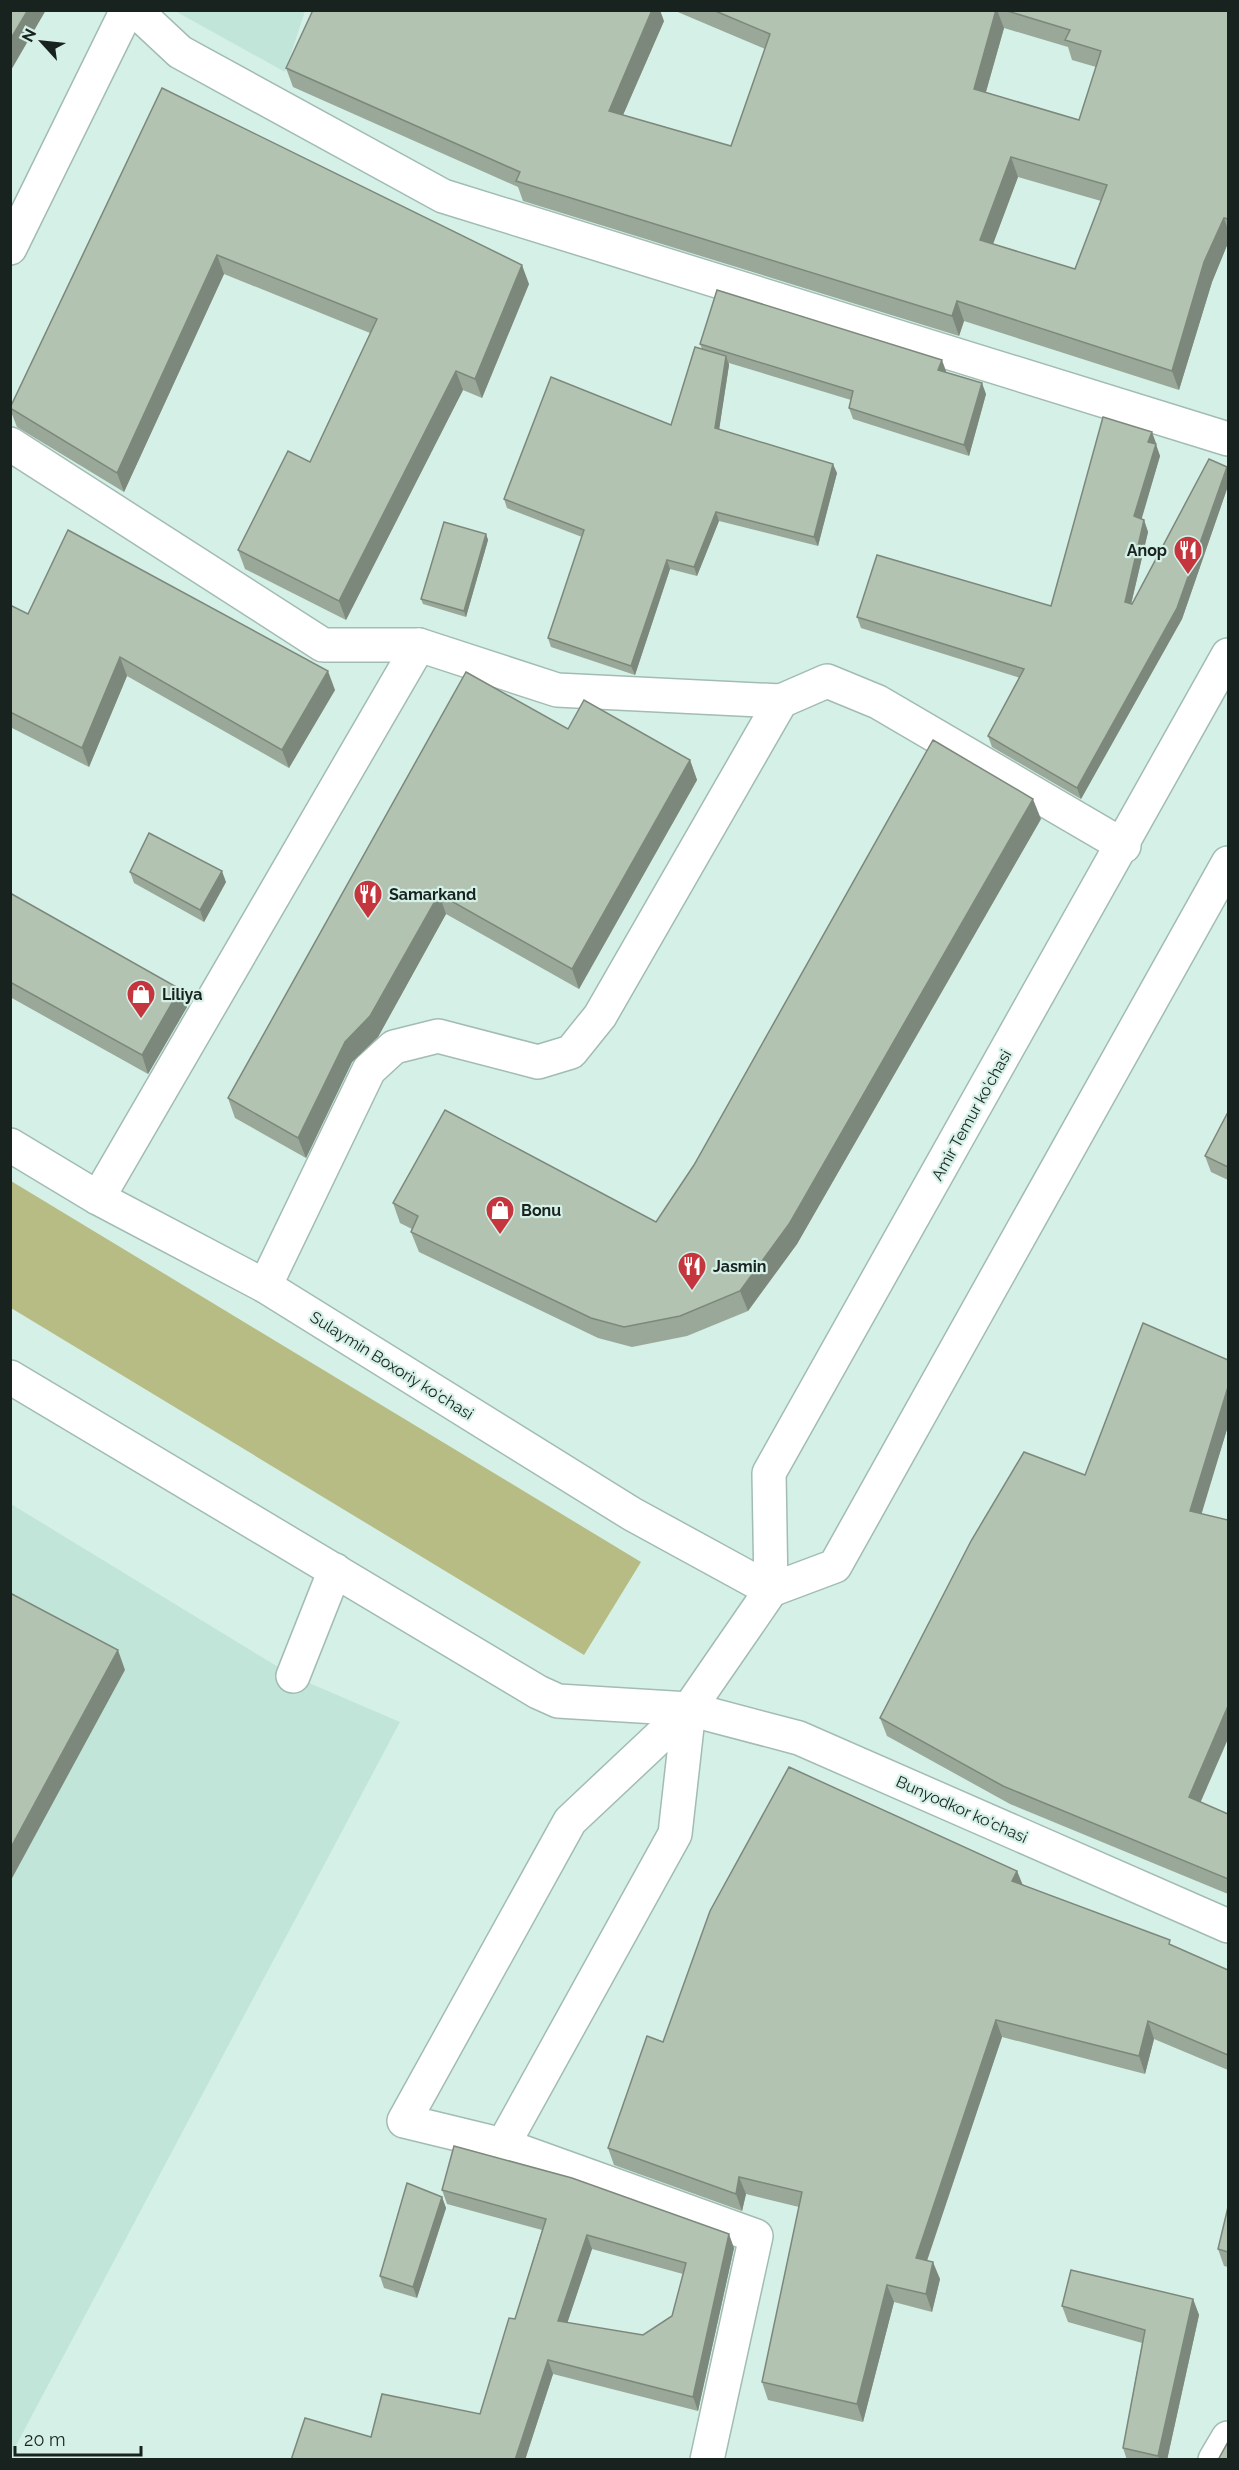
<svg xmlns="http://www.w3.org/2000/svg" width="1239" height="2470" font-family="Raleway,sans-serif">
<rect width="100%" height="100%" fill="#d5f0e7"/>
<g fill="#c2e5d9">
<path d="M175,11H305L285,72Z"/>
<path d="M11,1504L293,1676L400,1722L11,2455Z"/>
</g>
<path fill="#b7bc84" d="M11,1181L641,1562L584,1655L11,1308Z"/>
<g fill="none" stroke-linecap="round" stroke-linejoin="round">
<g stroke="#a2bcb3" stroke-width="36">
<g id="minor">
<path d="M135,10L180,52L443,196L1228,439"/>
<path d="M10,248L127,10"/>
<path d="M10,444L323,645H419L557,690L781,701"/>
<path d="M98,1198L419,645"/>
<path d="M265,1286L369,1070L394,1047L438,1036L538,1062L571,1052L600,1016L781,701L827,681L878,702L1124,846"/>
<path d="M293,1676L335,1570"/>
<path d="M689,1709L570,1821L404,2121L503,2145L756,2236L707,2460"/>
<path d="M689,1709L799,1738L1228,1926"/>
<path d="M503,2145L675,1834L689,1709"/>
<path d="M1215,2460L1228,2438"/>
</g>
</g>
<g stroke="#a2bcb3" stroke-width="36">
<g id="major">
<path d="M10,1145L98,1198L265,1286L632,1514L771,1590"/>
<path d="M10,1377L538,1692L558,1701L689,1709L771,1590L769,1473L1228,655"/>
<path d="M771,1590L835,1566L1228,863"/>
</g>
</g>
<use href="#minor" stroke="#fff" stroke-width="33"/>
<use href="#major" stroke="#fff" stroke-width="33"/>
</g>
<g fill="#99a898" fill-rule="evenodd">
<path d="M673,10H1228V243L1212,282L1179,390L964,321L959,336L523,201L518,187L293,87L286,68L664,21L623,115L731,146L765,49ZM1004,28L1068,47L1072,60L1096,67L1079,120L986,92ZM1018,177L1101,201L1075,269L993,244Z"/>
<path d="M162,88L529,284L482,398L463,390L346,620L245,569L238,550L310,462L370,333L224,274L124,492L17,427L10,409V407Z"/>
<path d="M700,344L946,371L945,372L986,394L969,456L853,419L849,408L851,400L729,363V365L719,429L837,473L818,546L719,521L697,576L670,569L635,675L551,647L548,638L582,537L507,508L504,499L671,425L702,349Z"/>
<path d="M1156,443L1155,444L1160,456L1141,519L1144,520L1148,532L1131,604H1132L1227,467L1228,470V486L1182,619L1081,799L992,747L988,736L1020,678L861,628L857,617L1051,606Z"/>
<path d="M486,534L488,540L466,617L423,604L421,599Z"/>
<path d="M10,605L28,614L335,690L289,768L127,676L89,767L10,727Z"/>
<path d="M568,729L690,760L697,780L579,989L446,914L378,1037L352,1062L306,1158L235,1118L228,1098Z"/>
<path d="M1041,819L797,1244L748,1311L687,1336L632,1347L598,1338L419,1252L411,1232L412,1229L400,1223L393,1203L656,1222Z"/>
<path d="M130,872L226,882L204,922L134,883Z"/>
<path d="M10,893L187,1007L148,1074L10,997Z"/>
<path d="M1228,1112V1180L1211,1172L1205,1156Z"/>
<path d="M1228,1360V1426L1201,1513V1802L1228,1814V1894L1010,1804L887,1736L880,1718L1085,1475Z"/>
<path d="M1017,1871L1022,1884L1228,1970V2070L1154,2039L1145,2074L1002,2037L927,2261L940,2279L932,2312L894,2302L863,2422L768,2400L762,2382L799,2207L746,2194L742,2211L614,2165L608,2148L663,2042Z"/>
<path d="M442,2190L734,2248L698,2411L553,2374L525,2460L371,2437L480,2414L515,2319L542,2230L447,2204ZM592,2249L683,2274L672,2316L643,2335L567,2323Z"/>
<path d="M442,2197L446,2208L417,2298L384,2288L380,2276Z"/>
<path d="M1228,2207V2267L1224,2266L1218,2249Z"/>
<path d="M1193,2299L1199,2315L1167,2460H1127L1123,2448L1142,2343L1068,2322L1062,2306Z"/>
</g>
<g fill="#7d887c">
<path d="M28,10H46L10,72V40Z"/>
<path d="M652,10H660L664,21L616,131L609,111Z"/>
<path d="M996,10H997L1004,28L981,109L974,89Z"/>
<path d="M1011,157L1018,177L987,260L980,240Z"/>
<path d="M1224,218L1228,230V243L1212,282L1179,390L1172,371L1204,262Z"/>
<path d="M217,255L224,274L124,492L117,473Z"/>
<path d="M522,265L529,284L482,398L475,379Z"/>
<path d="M957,301L964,321L959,336L952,316Z"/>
<path d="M726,356L729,365L718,437L715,428Z"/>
<path d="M942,360L946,371L942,381L938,370Z"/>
<path d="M456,371L463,390L346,620L339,601Z"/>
<path d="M982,383L986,394L969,456L964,445Z"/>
<path d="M1152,432L1156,443L1153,453L1148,442Z"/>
<path d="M1156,444L1160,456L1139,528L1134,516Z"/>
<path d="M833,464L837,473L818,546L814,537Z"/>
<path d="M1227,467L1228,470V486L1182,619L1081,799L1077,788Z"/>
<path d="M716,512L719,521L697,576L694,567Z"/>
<path d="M1144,520L1148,532L1129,613L1125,602Z"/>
<path d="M486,534L488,540L466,617L464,611Z"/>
<path d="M667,560L670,569L635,675L631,666Z"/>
<path d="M120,657L127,676L89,767L82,748Z"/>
<path d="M328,671L335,690L289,768L282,750Z"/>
<path d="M690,760L697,780L579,989L572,969Z"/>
<path d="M1033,799L1041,819L797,1244L748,1311L740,1291Z"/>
<path d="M222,871L226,882L204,922L200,910Z"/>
<path d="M439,894L446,914L378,1037L352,1062L306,1158L298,1138L345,1042Z"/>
<path d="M180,989L187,1007L148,1074L142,1055Z"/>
<path d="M1228,1387V1426L1197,1529L1190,1511Z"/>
<path d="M118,1650L125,1670L10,1882V1849Z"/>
<path d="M1228,1706V1739L1195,1815L1189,1797Z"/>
<path d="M1017,1871L1024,1888L1012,1881Z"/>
<path d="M996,2020L1002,2037L922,2275L916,2258Z"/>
<path d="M1148,2021L1154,2039L1145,2074L1139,2056Z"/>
<path d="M739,2177L746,2194L742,2211L736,2194Z"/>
<path d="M442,2197L446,2208L417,2298L413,2287Z"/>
<path d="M729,2234L734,2248L698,2411L693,2397Z"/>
<path d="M587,2235L592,2249L563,2336L558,2321Z"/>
<path d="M933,2262L940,2279L932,2312L926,2294Z"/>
<path d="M887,2285L894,2302L863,2422L857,2404Z"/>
<path d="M1193,2299L1199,2315L1167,2460H1160L1158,2456Z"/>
<path d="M548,2360L553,2374L525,2460H515Z"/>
</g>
<g fill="#b2c3b1" stroke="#7d887c" stroke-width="1.5" fill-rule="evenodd">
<path d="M10,10H28L10,40Z"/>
<path d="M313,10H652L609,111L731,146L770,34L713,10H996L974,89L1079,120L1101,51L1065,40L1070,30L1004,10H1228V219L1224,218L1204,262L1172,371L957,301L952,316L516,181L520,172L286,68ZM1011,157L1107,185L1075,269L980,240Z"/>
<path d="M162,88L522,265L475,379L456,371L339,601L238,550L288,451L310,462L377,319L217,255L117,473L10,408Z"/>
<path d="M717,290L942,360L938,370L982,383L964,445L849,408L853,391L700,344Z"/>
<path d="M695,347L726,356L715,428L833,464L814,537L716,512L694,567L667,560L631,666L548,638L584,530L504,499L551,377L671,425Z"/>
<path d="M1103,417L1152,432L1148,442L1156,444L1134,516L1144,520L1125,602L1132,604L1209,459L1227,467L1177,608L1077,788L988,736L1024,669L857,617L877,555L1051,606Z"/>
<path d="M444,522L486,534L464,611L421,599Z"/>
<path d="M68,530L328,671L282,750L120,657L82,748L10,712V605L28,614Z"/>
<path d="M466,672L568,729L584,700L690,760L572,969L439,894L370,1016L345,1042L298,1138L228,1098Z"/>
<path d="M933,740L1033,799L789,1224L740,1291L680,1316L624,1327L591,1318L411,1232L418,1216L393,1203L445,1110L656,1222L694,1165Z"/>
<path d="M149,833L222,871L200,910L130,872Z"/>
<path d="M10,893L180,989L142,1055L10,982Z"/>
<path d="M1228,1112V1167L1205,1156Z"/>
<path d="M1143,1323L1228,1360V1387L1190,1511L1228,1520V1706L1189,1797L1228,1814V1879L1003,1786L880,1718L971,1541L1024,1452L1085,1475Z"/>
<path d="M10,1593L118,1650L10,1849Z"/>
<path d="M789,1767L1017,1871L1012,1881L1170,1940L1169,1944L1228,1970V2055L1148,2021L1139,2056L996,2020L916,2258L933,2262L926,2294L887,2285L857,2404L762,2382L802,2192L739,2177L736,2194L608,2148L647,2036L663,2042L710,1911Z"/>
<path d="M454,2146L572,2178L729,2234L693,2397L548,2360L515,2460H291L305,2418L371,2437L382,2394L480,2414L509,2318L515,2319L546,2219L442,2190ZM587,2235L686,2263L672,2316L643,2335L558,2321Z"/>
<path d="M407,2183L442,2197L413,2287L380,2276Z"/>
<path d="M1228,2207V2252L1218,2249Z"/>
<path d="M1071,2270L1193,2299L1158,2456L1123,2448L1145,2330L1062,2306Z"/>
<path d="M1228,2442V2460H1218Z"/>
</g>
<defs>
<g id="restaurant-pin" transform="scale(1.5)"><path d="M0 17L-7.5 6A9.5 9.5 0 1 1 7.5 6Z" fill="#c5353e" stroke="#d5f0e7"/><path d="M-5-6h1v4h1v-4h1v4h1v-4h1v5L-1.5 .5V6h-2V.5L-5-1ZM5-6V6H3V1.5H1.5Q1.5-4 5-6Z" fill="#fff"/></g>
<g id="shop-pin" transform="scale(1.5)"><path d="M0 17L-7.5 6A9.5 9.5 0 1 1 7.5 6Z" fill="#c5353e" stroke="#d5f0e7"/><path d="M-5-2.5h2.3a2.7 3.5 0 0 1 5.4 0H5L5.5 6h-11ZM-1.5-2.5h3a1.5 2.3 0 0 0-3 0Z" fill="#fff"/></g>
</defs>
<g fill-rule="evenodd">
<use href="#restaurant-pin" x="1188" y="550"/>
<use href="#restaurant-pin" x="368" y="894"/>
<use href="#shop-pin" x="141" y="994"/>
<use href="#shop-pin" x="500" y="1210"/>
<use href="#restaurant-pin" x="692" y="1266"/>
</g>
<g text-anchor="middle" stroke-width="4.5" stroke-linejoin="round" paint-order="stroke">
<g font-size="16" font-weight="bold" fill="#18221f" stroke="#d5f0e7" text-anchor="start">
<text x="1167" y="556" text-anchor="end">Anop</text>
<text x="389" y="900">Samarkand</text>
<text x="162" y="1000">Liliya</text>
<text x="521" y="1216">Bonu</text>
<text x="713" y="1272">Jasmin</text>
</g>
<g font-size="16" fill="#18221f" stroke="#d5f0e7">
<text transform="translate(971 1115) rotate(-61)" y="6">Amir Temur ko'chasi</text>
<text transform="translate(392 1365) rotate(32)" y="6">Sulaymin Boxoriy ko'chasi</text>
<text transform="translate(962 1809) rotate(24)" y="6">Bunyodkor ko'chasi</text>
</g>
</g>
<rect width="1239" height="2470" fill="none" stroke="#18221f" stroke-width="24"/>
<g transform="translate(42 42) rotate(297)" stroke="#d5f0e7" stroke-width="4.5" paint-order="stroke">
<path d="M0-4.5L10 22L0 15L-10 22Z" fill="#18221f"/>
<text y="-9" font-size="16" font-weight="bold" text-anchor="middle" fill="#18221f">N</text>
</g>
<path d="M15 2446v9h126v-9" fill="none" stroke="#18221f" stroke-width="3"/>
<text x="24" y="2446" font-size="18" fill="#18221f" stroke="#d5f0e7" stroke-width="4.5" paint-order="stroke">20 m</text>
</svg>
